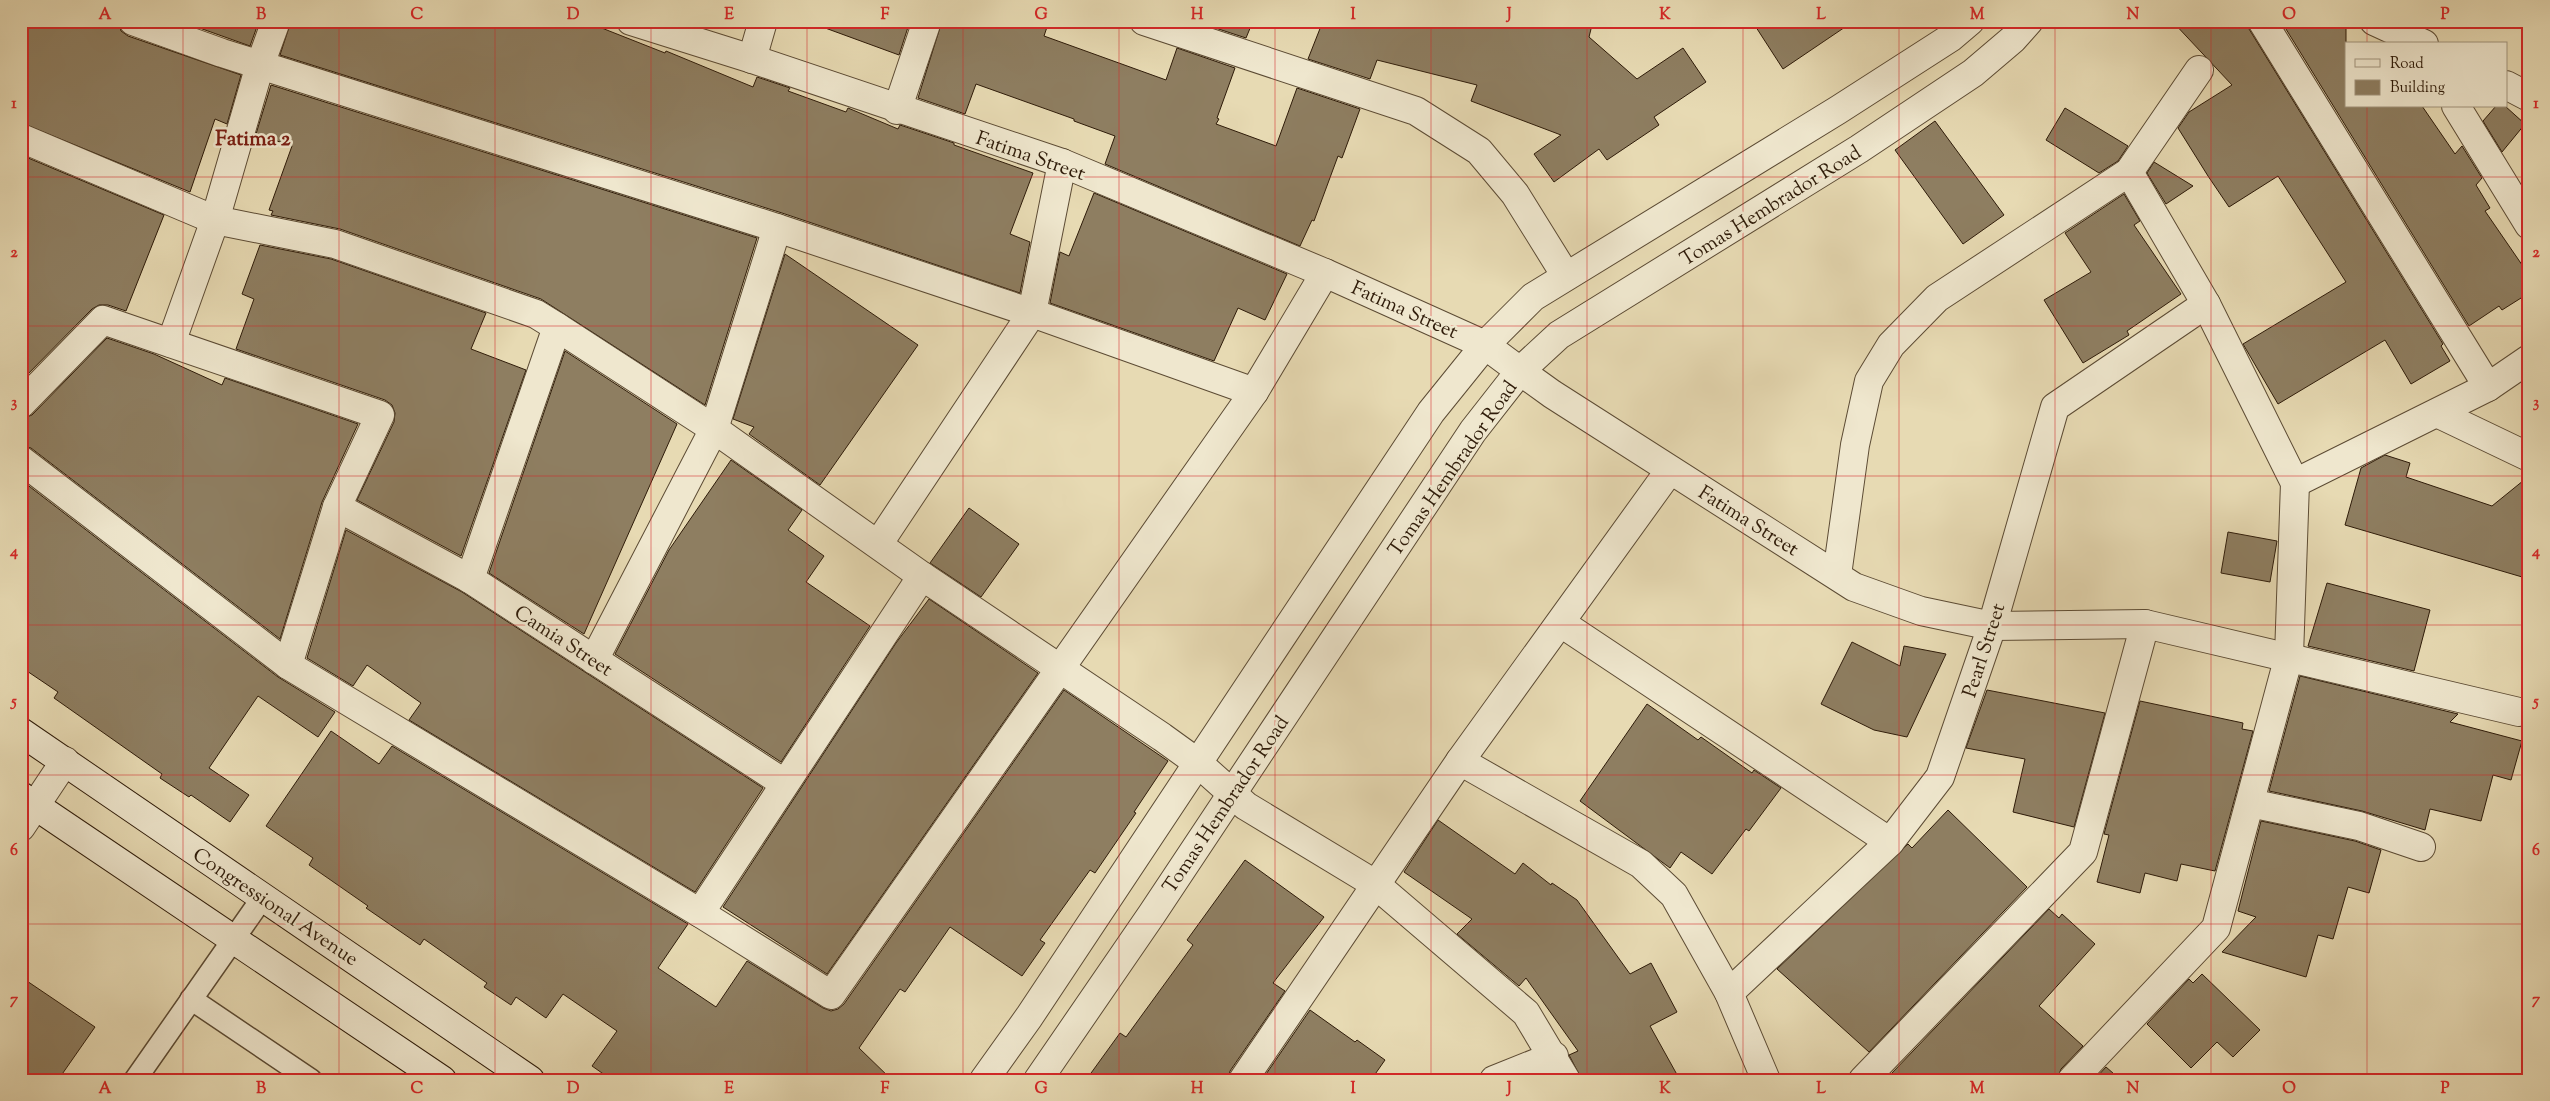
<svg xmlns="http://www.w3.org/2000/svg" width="2550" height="1101" font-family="'Sorts Mill Goudy',serif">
<rect width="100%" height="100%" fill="#e7dab3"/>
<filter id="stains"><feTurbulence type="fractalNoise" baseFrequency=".004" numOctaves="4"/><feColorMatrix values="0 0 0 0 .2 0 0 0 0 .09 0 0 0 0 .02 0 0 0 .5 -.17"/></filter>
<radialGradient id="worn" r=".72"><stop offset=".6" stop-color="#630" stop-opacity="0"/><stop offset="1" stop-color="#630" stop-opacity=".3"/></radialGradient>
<g fill="#8e7e61" stroke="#2e1b09">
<path d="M21,21H118L121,31L128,36L241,75L227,124L215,119L190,192L21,123Z"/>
<path d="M180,21H259L250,46Z"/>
<path d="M291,21H584L665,53L666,51L753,87L757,77L790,88L788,91L846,112L848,108L898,129L900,125L954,143V145L1033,173L1010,234L1030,242L1020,293L782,213L280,55Z"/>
<path d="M818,21H910L899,55L817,25Z"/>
<path d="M942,21H1049L1044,36L1166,80L1177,48L1235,68L1217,118L1219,119L1216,124L1276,146L1297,88L1360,109L1342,158L1338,156L1314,221L1312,220L1300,246L1105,164L1115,136L1074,121V119L976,84L965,114L918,98Z"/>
<path d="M1194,21H1253L1246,38Z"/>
<path d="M1323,21H1593L1589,37L1637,79L1683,48L1706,82L1654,117L1659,125L1607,160L1599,149L1554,182L1534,154L1561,135L1471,101L1477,85L1377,60L1370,79L1308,59Z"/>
<path d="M1752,21H1854L1783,69Z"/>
<path d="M2172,21H2246L2249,29L2443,344L2441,346L2450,361L2411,384L2385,340L2278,404L2243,344L2346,282L2278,176L2229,207L2208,176L2178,128L2189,112L2232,85Z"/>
<path d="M2281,21H2346V106H2422L2455,154L2462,146L2482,178L2476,185L2490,208L2485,211L2529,275V293L2502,310L2499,306L2469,326Z"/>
<path d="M271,85L757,238L705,405L541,299L340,229L271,215L273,211L269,210L292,146L256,134Z"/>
<path d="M2496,106H2505L2525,124L2502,152L2483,121Z"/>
<path d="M2065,108L2128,146L2118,161L2099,173L2046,140Z"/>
<path d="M1935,121L2004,215L1963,244L1895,150Z"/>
<path d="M21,155L164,215L126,311L108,305H99L92,309L21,381Z"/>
<path d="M2154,162L2193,186L2166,204L2147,173Z"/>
<path d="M1094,193L1287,274L1265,320L1238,308L1214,361L1050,303L1060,252L1069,256Z"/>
<path d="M2124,194L2140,221L2134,225L2181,294L2127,331L2129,335L2083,363L2044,300L2091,272L2065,233Z"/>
<path d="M260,245L331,259L486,313L471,349L526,370L461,556L357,500L394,422L395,413L392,405L385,400L236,349L254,299L242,294Z"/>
<path d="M785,254L918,345L820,485L749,434L754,427L733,419Z"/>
<path d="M107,338L154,354L222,385L225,378L358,424L322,502L280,639L31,448L21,445V419L32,415Z"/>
<path d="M565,351L677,424L584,634L489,573Z"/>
<path d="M2385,455L2410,463L2406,477L2492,506L2529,476V579L2345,525L2361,468Z"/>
<path d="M731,460L802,510L788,530L824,556L806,582L870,626L781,762L615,654L669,550Z"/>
<path d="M21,480L278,677L335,712L318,737L258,696L209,768L249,795L230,822L191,795L189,797L160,778L162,774L54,698L58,692L21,667Z"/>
<path d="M969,508L1019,544L981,597L930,563Z"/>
<path d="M346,530L462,592L763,788L695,892L409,720L421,703L367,665L353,686L307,658Z"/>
<path d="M2228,532L2277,541L2270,582L2221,573Z"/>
<path d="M2327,583L2430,610L2414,671L2308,646Z"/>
<path d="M929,599L1038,673L827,974L723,907L896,643Z"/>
<path d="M1852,642L1900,666L1904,646L1946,654L1907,737L1874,730L1821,704Z"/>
<path d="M2300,676L2458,714L2450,722L2522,741L2511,780L2493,775L2481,821L2430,809L2425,830L2362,811L2269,791Z"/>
<path d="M1064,690L1168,761L1134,812L1136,813L1095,873L1090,870L1040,940L1045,943L1022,976L950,927L905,992L900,989L859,1048L892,1080H612L592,1066L617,1031L563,994L546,1018L516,997L511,1005L484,987L487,983L424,939L420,945L366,908L368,906L309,865L313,858L266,826L331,731L379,764L392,746L688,924L658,968L716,1007L747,961L823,1008L831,1011L838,1009L844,1004Z"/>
<path d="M1987,690L2105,713L2074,827L2013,812L2025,759L1966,748Z"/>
<path d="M2140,701L2243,723L2242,729L2253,731L2215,871L2181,864L2177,881L2145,873L2140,893L2097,882L2109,835L2104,834Z"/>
<path d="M1647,704L1698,740L1701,737L1752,773L1754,770L1781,788L1749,831L1746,829L1712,874L1681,852L1670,868L1580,801Z"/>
<path d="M1948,810L2027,887L1869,1052L1777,969L1908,844L1912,848Z"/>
<path d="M1438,820L1515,874L1523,863L1551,885L1552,883L1577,900L1630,974L1651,963L1677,1012L1650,1026L1680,1080H1582L1569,1055L1578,1051L1526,978L1519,986L1457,934L1472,919L1404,872Z"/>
<path d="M2261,821L2355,841L2381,850L2369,893L2348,887L2333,939L2318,935L2306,977L2222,952L2256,917L2238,911Z"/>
<path d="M1245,860L1324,917L1273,983L1285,991L1230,1071L1228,1080H1086L1120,1033L1126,1037L1193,945L1187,940Z"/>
<path d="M2049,909L2059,918L2062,914L2095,944L2039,1006L2083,1046L2061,1069L2057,1080H1899L1892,1073Z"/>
<path d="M2202,974L2260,1030L2233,1057L2217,1042L2191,1068L2147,1024L2189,979L2193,983Z"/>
<path d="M21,977L95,1027L58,1080H21Z"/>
<path d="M1310,1010L1355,1042L1357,1040L1385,1060L1371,1080H1262Z"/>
<path d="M2106,1067L2121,1080H2094Z"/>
</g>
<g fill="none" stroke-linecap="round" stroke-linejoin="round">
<g stroke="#5c4b34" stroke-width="24">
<g id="service">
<path d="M191,999L311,1080"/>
<path d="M135,1080L263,897"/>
</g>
</g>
<g stroke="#5c4b34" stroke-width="30">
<path id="pedestrian" d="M594,660L714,429L777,228"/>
</g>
<g stroke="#5c4b34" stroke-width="30">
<g id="minor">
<path d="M133,21L222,53L777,228L1032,313L1254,392"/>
<path d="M1144,21L1416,111L1479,151L1515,194L1566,276"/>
<path d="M2262,21L2488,387"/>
<path d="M2374,21L2424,44"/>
<path d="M752,59L763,21"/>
<path d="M2506,85L2529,97"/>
<path d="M2456,106L2529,225"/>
<path d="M897,110L927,21"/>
<path d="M21,138L215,220L335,244L536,314L557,327L714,429L922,576L1162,737L1198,763L1246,806L1375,884L1526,1013L1566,1080"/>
<path d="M171,343L215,220L260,65L276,21"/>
<path d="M1520,371L1552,394L1854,587L1921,611L1992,626L2145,624L2519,712"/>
<path d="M21,404L103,320L380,415L337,507L288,665"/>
<path d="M2437,413L2529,457"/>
<path d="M21,460L288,665L700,913L831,995L1254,392L1325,273"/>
<path d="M2295,483L2488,387L2529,359"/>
<path d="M337,507L470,579L784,783"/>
<path d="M879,543L1032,313L1062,163"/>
<path d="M1837,575L1855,445L1869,381L1891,345L1937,298L2129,172L2199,70"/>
<path d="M470,579L557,327"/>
<path d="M1561,623L1890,842"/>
<path d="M1460,761L1641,864L1674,895L1729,993L1766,1080"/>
<path d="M2250,803L2359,826L2421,847"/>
<path d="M21,827L65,761"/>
<path d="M700,913L922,576"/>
<path d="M1729,993L1890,842L1940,777L1992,626L2055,407L2206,304"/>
<path d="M1243,1080L1460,761L1670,470"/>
<path d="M1494,1080L1554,1056"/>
<path d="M1863,1080L2083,852L2145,624"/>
<path d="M2072,1080L2216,928L2289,656L2295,483L2206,304L2129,172"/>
</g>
</g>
<g stroke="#5c4b34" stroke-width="30">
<g id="tertiary">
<path d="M631,21L752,59L1062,163L1325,273L1485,345L1520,371"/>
<path d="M984,1080L1029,1017L1431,412L1485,345L1533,297L1838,110L1950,38L1970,21"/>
<path d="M1038,1080L1152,914L1473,431L1520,371L1559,335L1859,149L1973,73L2013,39L2029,21"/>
</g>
</g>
<g stroke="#2e1b09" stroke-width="30">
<g id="secondary">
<path d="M21,732L530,1080"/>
<path d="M21,796L442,1080"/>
</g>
</g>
<use href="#service" stroke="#efe7ce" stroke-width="21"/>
<use href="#pedestrian" stroke="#efe7ce" stroke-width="28"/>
<use href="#minor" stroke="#efe7ce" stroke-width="28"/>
<use href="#tertiary" stroke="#efe7ce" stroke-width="28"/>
<use href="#secondary" stroke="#efe7ce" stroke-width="28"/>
</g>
<path fill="none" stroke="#d62828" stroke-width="1" stroke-opacity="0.55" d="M183,21V1080M339,21V1080M495,21V1080M651,21V1080M807,21V1080M963,21V1080M1119,21V1080M1275,21V1080M1431,21V1080M1587,21V1080M1743,21V1080M1899,21V1080M2055,21V1080M2211,21V1080M2367,21V44M2367,106V1080M21,177H2529M21,326H2529M21,476H2529M21,625H2529M21,775H2529M21,924H2529"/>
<g text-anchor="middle" stroke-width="5" stroke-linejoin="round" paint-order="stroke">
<g font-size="20" fill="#2e1b09" stroke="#efe7ce">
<text transform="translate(1031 155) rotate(19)" y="7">Fatima Street</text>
<text transform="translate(1770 205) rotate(-32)" y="7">Tomas Hembrador Road</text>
<text transform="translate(1405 309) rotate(24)" y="7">Fatima Street</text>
<text transform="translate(1452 468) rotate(-55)" y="7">Tomas Hembrador Road</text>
<text transform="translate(1749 520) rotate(32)" y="7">Fatima Street</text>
<text transform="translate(564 640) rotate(33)" y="7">Camia Street</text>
<text transform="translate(1983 650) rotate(-72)" y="7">Pearl Street</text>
<text transform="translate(1225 804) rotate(-56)" y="7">Tomas Hembrador Road</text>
<text transform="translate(276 906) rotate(34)" y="7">Congressional Avenue</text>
</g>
<g font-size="21" font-weight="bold" fill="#7a1f14" stroke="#efe7ce">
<text x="253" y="145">Fatima 2</text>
</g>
</g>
<rect width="2550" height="1101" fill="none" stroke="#e7dab3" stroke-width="55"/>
<rect x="2345" y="42" width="162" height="65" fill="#efe7ce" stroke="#a2957f"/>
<rect x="2355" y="59" width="25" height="8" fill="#efe7ce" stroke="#a2957f"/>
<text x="2390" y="68" font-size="15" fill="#2e1b09">Road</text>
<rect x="2355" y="80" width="25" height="15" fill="#8e7e61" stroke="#a2957f"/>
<text x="2390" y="92" font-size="15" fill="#2e1b09">Building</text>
<rect x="28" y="28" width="2494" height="1046" fill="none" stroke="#d62828" stroke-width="2"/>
<g font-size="16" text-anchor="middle" font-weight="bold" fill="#d62828">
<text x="105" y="19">A</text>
<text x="261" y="19">B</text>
<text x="417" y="19">C</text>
<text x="573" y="19">D</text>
<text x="729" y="19">E</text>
<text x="885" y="19">F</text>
<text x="1041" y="19">G</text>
<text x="1197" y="19">H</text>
<text x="1353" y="19">I</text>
<text x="1509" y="19">J</text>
<text x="1665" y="19">K</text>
<text x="1821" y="19">L</text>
<text x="1977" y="19">M</text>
<text x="2133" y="19">N</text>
<text x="2289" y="19">O</text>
<text x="2445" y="19">P</text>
<text x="14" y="108">1</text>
<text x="2536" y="108">1</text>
<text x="14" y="257">2</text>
<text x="2536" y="257">2</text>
<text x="14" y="407">3</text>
<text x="2536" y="407">3</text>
<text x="14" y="556">4</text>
<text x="2536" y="556">4</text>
<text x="14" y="706">5</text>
<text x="2536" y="706">5</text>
<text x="14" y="855">6</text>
<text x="2536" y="855">6</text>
<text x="14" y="1004">7</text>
<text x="2536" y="1004">7</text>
<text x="105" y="1093">A</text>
<text x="261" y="1093">B</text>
<text x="417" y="1093">C</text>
<text x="573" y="1093">D</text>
<text x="729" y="1093">E</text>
<text x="885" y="1093">F</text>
<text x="1041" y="1093">G</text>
<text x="1197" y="1093">H</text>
<text x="1353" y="1093">I</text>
<text x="1509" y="1093">J</text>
<text x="1665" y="1093">K</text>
<text x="1821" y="1093">L</text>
<text x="1977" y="1093">M</text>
<text x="2133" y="1093">N</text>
<text x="2289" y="1093">O</text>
<text x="2445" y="1093">P</text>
</g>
<rect width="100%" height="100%" filter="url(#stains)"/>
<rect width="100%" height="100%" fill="url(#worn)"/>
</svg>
